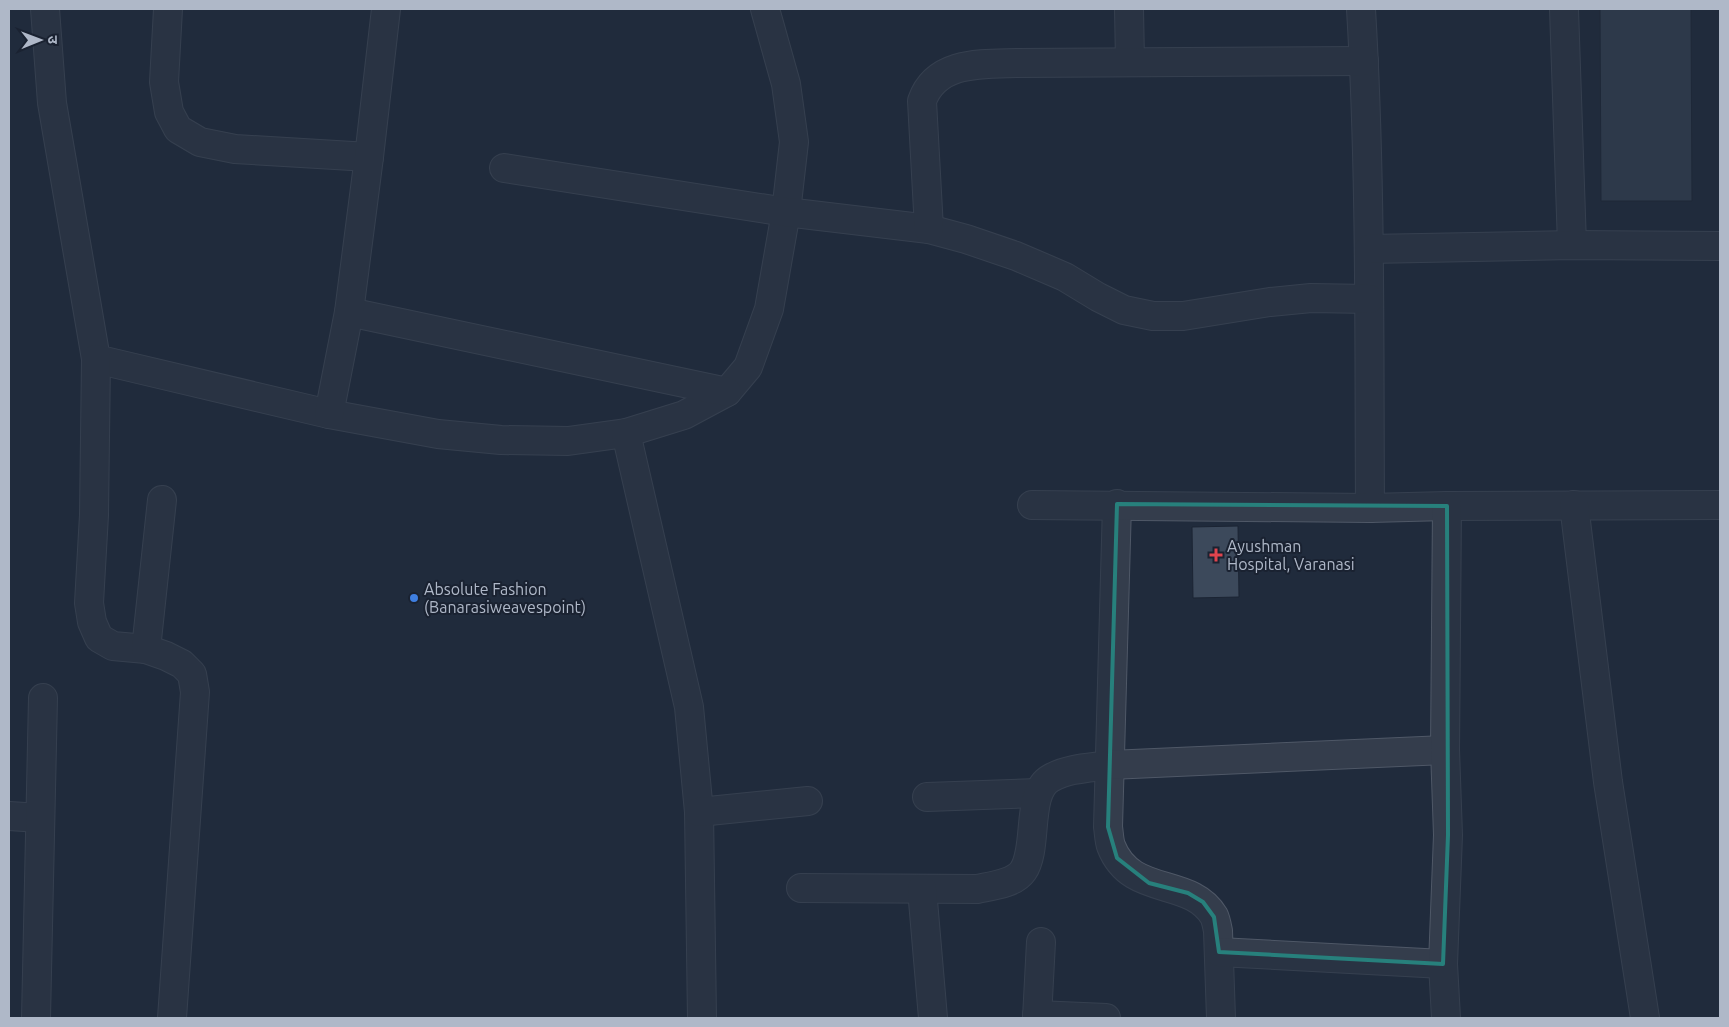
<svg xmlns="http://www.w3.org/2000/svg" width="1729" height="1027" font-family="Ubuntu,'Noto Sans Devanagari',sans-serif">
<rect width="100%" height="100%" fill="#202b3c"/>
<g fill="#3c495b" stroke="#1b2433">
<path d="M1600,9H1691L1692,201H1601Z"/>
<path d="M1238,526L1239,597L1193,598L1192,527Z"/>
</g>
<g fill="none" stroke-linecap="round" stroke-linejoin="round">
<g stroke="#4f5867" stroke-width="30">
<g id="street">
<path d="M45,9L52,103L96,359L329,414L438,434L501,440L568,441L626,433L684,415L727,392L748,367L769,309L786,212L794,142L786,84L765,9"/>
<path d="M168,9L164,82L169,112L178,129L200,142L235,149L369,157"/>
<path d="M1129,9L1130,62"/>
<path d="M1361,9C1371,175 1369,342 1370,508"/>
<path d="M1564,9L1572,245"/>
<path d="M504,168L786,212L929,229L966,239L1016,256L1065,277L1098,297L1124,310L1153,316H1183L1270,302L1311,298L1369,299"/>
<path d="M929,229L922,101C936,61 981,64 1017,63L1364,61"/>
<path d="M1369,249L1572,245L1720,246"/>
<path d="M349,312L727,392"/>
<path d="M96,359L94,515L89,603L92,622L99,638L113,646L146,649L166,656L182,664L192,674L195,692L172,1018"/>
<path d="M329,414L349,312L369,157L386,9"/>
<path d="M626,433L689,707L699,812L702,1018"/>
<path d="M1117,504L1108,827C1109,833 1109,840 1111,846C1131,898 1190,876 1214,916C1216,920 1217,926 1218,931L1221,1018"/>
<path d="M1032,505L1370,508L1447,506L1720,505"/>
<path d="M1574,505L1608,782L1645,1018"/>
<path d="M146,649L162,500"/>
<path d="M927,797L1038,793"/>
<path d="M699,812L808,801"/>
<path d="M9,816L40,818"/>
<path d="M801,888L977,889C991,886 1014,884 1023,871C1039,848 1025,792 1051,778C1069,768 1090,768 1110,765L1445,750"/>
<path d="M922,889L933,1018"/>
<path d="M1219,952L1443,964"/>
<path d="M1037,1015L1106,1018"/>
<path d="M36,1018L43,698"/>
<path d="M1037,1018L1041,942"/>
<path d="M1446,1018L1443,964L1448,835L1445,750L1447,506"/>
</g>
</g>
<use href="#street" stroke="#343d4c" stroke-width="28"/>
</g>
<path d="M0 0H1729V1027H0ZM1117,504L1447,506L1448,835L1443,964L1219,952L1214,917L1203,902L1188,893L1149,883L1117,858L1108,827Z" fill="#202b3c" fill-opacity=".55" fill-rule="evenodd"/>
<path fill="none" stroke="#27807c" stroke-width="4" stroke-linejoin="round" d="M1117,504L1447,506L1448,835L1443,964L1219,952L1214,917L1203,902L1188,893L1149,883L1117,858L1108,827Z"/>
<path fill="#e0444e" stroke="#1a2231" stroke-width="2" d="M1213.5 547.5h5v5h5v5h-5v5h-5v-5h-5v-5h5z"/>
<circle fill="#3f7fe0" stroke="#1a2231" stroke-width="2" cx="414" cy="598" r="5"/>
<g text-anchor="middle" stroke-width="4" stroke-linejoin="round" paint-order="stroke">
<g font-size="16" fill="#afb8c8" stroke="#1a2231" text-anchor="start">
<text x="1227" y="552">Ayushman<tspan x="1227" dy="18">Hospital, Varanasi</tspan></text>
<text x="424" y="595">Absolute Fashion<tspan x="424" dy="18">(Banarasiweavespoint)</tspan></text>
</g>
</g>
<rect width="1729" height="1027" fill="none" stroke="#afb8c8" stroke-width="20"/>
<g transform="translate(40 40) rotate(89)" stroke="#1a2231" stroke-width="4" paint-order="stroke">
<path d="M0-4L9 19L0 12L-9 19Z" fill="#afb8c8"/>
<text y="-8" font-size="14" font-weight="bold" text-anchor="middle" fill="#afb8c8">उ</text>
</g>
</svg>
